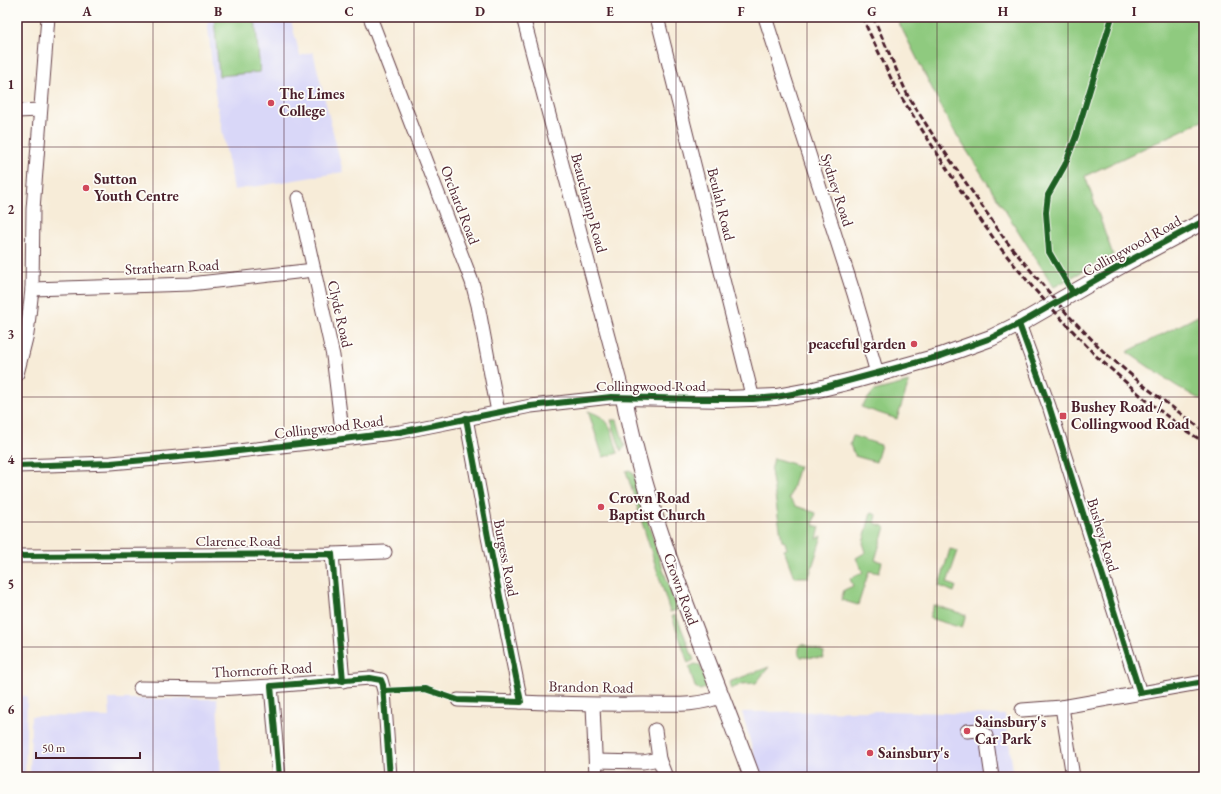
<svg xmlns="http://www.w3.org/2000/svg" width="1221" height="794" font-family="'EB Garamond',serif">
<rect width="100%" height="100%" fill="#fdfcf7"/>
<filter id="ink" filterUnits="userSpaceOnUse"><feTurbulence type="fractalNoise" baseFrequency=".025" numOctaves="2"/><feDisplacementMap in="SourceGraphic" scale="8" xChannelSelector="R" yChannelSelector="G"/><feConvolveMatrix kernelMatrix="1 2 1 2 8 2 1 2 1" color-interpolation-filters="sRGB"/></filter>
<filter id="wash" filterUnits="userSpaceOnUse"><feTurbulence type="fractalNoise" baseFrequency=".012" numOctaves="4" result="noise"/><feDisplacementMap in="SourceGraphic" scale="16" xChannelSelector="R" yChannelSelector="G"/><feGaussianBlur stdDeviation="0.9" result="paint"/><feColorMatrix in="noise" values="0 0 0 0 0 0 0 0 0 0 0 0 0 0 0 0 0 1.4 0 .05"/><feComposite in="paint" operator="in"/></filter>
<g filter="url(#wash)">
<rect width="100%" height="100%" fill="#f7ecd8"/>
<g fill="#d9d7f8">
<path d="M207,17H290L300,56L313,52L343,172L234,190L215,94Z"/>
<path d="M17,696H27L25,777H17Z"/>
<path d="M109,699H217L221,777H30L31,716L110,717Z"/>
<path d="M886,711L1005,715L1014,777H760L742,712Z"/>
</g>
<g fill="#8fca7f" stroke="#6c7455">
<path d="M214,17H255L260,72L219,76Z"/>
<path d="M896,17H1204V120L1085,176L1113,255L1054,287L951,126Z"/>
<path d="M1204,313V402L1175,385L1127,352Z"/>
<path d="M909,382L897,419L861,407L874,391Z"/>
<path d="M588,411C613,419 611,431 618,453L603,457Z"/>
<path d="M611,420H617L625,447L621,451Z"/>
<path d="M853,436L881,445L876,462L855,456V454L853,452L850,445Z"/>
<path d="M774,458L799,466L789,499H790L796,506L816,513L813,525L820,527L817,539L822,536L809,577H794L784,550L787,549L785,542L782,541L771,471Z"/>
<path d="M630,470L633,473L659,558L678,610L670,612L626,471Z"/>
<path d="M871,513L877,515L875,523L885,527L875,560L882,562L879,573L869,571L858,605L841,600L844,590L853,586L850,579L863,572L856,558L866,552L863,543Z"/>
<path d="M950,549L958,551L947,583L956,586L954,592L939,586Z"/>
<path d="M934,605L966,615L962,628L929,618Z"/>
<path d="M676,615L694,660L688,663L672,616Z"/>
<path d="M802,644L824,652L823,658L801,657C797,654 799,649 800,645Z"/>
<path d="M695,664L700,665L708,687L700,690L695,687L689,667Z"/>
<path d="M769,667L756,683L742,684L731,689L729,682Z"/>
</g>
</g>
<g filter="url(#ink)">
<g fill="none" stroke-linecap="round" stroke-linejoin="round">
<g stroke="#643e45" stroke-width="15">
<g id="minor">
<path d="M370,17L472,282L478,305L498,412"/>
<path d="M657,17L753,399"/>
<path d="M765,17L854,294L877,373"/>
<path d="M17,111L40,110"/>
<path d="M298,198L333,356L343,439"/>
<path d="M32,289L190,284L314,270"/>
<path d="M1019,324L1049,406L1140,693"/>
<path d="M17,374L27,334L32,289L33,209L48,17"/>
<path d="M466,418L488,537L521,702"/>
<path d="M17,466L111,463L212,454L343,439L400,432L531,406L611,397H624L523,17"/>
<path d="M332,554L343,681"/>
<path d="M17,556L332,554L385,552"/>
<path d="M271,686L279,777"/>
<path d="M140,688L216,689L271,686L370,678L381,680L384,691L390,777"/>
<path d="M458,700C520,702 582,705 644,704C669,704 697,707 722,696"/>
<path d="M593,705L596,777"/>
<path d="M1062,707L1073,777"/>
<path d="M1022,710L1062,707L1204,682"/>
<path d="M655,730L659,759L666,777"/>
<path d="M967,731L979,730L986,736L992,777"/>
<path d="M596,761L643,762L659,759"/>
</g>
</g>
<g stroke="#643e45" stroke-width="18">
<path id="tertiary" d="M752,777C723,698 690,621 663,541C647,494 633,446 624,397L726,399L776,397L814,390L855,380L941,356L991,338L1019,324L1127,262L1204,221"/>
</g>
<use href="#minor" stroke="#fff" stroke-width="13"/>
<use href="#tertiary" stroke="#fff" stroke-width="16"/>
<g stroke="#4a1f2b" stroke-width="3" stroke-dasharray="6 3" stroke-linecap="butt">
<path d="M862,17L896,89L972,208L1002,250L1035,290L1095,355L1146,400L1188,432L1204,442"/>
<path d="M873,17L908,96L931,132L1006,241L1068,315L1105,353L1148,389L1204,431"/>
</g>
<g stroke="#fdfcf7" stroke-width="8">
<g id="cycleway">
<path d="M1073,293L1049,252L1046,212L1048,195L1065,165L1076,136L1112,17"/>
<path d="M1019,324L1049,406L1140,693L1204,682"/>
<path d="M17,466L111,463L212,454L343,439L400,432L531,406L611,397L698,399H753L776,397L814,390L941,356L991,338L1019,324L1127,262L1204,221"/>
<path d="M17,556L332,554L343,681"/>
<path d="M384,691L425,689L458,700L521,702L488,537L466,418"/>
<path d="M279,777L271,686L370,678L381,680L383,685L390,777"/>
</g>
</g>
<use href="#cycleway" stroke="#1b5e20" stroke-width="6"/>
</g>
</g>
<path fill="none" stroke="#4a1f2b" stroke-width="1" stroke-opacity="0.55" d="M153,17V777M284,17V777M414,17V777M545,17V777M676,17V777M807,17V777M937,17V777M1068,17V777M17,147H1204M17,272H1204M17,397H1204M17,522H1204M17,647H1204"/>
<g fill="#d1495b" stroke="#fdfcf7" stroke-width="1.5">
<circle cx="271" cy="103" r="4"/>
<circle cx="86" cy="188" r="4"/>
<circle cx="914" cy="344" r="4"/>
<rect x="1059" y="412" width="8" height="8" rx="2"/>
<circle cx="601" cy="507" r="4"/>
<circle cx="967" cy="731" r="4"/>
<circle cx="870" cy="753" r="4"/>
</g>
<g text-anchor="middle" stroke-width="3.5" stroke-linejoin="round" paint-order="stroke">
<g font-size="15" font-weight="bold" fill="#4a1f2b" stroke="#fdfcf7" text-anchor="start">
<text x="279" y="99">The Limes<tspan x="279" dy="17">College</tspan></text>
<text x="94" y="184">Sutton<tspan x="94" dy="17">Youth Centre</tspan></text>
<text x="906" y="349" text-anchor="end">peaceful garden</text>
<text x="1071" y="412">Bushey Road /<tspan x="1071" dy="17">Collingwood Road</tspan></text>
<text x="609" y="503">Crown Road<tspan x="609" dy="17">Baptist Church</tspan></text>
<text x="975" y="727">Sainsbury's<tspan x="975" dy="17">Car Park</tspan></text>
<text x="878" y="758">Sainsbury's</text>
</g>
<g font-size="15" fill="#4a1f2b" stroke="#fdfcf7">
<text transform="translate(837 190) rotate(72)" y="5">Sydney Road</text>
<text transform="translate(589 203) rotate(75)" y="5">Beauchamp Road</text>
<text transform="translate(721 204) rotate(76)" y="5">Beulah Road</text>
<text transform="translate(460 205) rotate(69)" y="5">Orchard Road</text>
<text transform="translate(1132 246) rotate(-29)" y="5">Collingwood Road</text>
<text transform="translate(172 267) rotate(-3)" y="5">Strathearn Road</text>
<text transform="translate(340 314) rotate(77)" y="5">Clyde Road</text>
<text x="651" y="391">Collingwood Road</text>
<text transform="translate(329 427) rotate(-7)" y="5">Collingwood Road</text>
<text transform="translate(1103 535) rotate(73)" y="5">Bushey Road</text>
<text x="238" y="546">Clarence Road</text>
<text transform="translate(506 558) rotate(79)" y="5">Burgess Road</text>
<text transform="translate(681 589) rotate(70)" y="5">Crown Road</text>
<text transform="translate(262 670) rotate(-3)" y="5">Thorncroft Road</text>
<text transform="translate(591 687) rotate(1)" y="5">Brandon Road</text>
</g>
</g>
<rect width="1221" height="794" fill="none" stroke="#fdfcf7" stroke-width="44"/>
<path d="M36 752v6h104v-6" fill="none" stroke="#4a1f2b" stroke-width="2"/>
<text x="42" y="752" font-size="12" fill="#4a1f2b" stroke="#fdfcf7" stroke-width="3" paint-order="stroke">50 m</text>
<rect x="22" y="22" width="1177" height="750" fill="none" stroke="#4a1f2b" stroke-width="1.5"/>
<g font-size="13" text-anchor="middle" font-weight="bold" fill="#4a1f2b">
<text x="87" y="16">A</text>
<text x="218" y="16">B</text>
<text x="349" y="16">C</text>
<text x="480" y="16">D</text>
<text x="610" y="16">E</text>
<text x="741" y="16">F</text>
<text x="872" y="16">G</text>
<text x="1003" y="16">H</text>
<text x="1134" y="16">I</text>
<text x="11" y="89">1</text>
<text x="11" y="214">2</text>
<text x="11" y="339">3</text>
<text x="11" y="464">4</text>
<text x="11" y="589">5</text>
<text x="11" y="714">6</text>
</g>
</svg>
